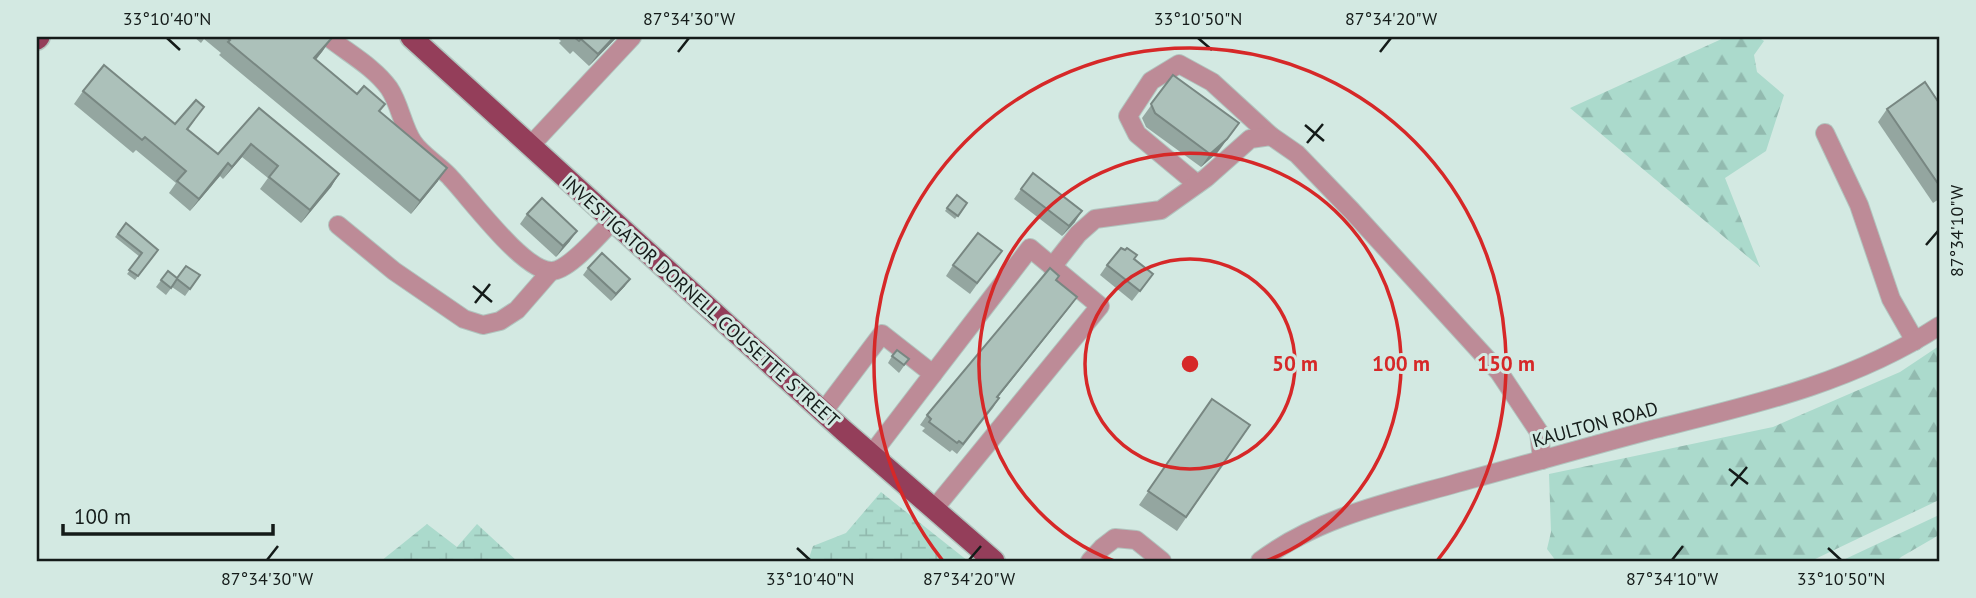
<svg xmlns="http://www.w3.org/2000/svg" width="1976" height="598" viewBox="0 0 1976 598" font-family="'PT Sans',sans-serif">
<defs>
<pattern id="forest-firs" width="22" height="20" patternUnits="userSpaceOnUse" patternTransform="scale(1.75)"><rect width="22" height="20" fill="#abdacc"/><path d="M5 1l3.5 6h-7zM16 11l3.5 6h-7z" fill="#92baaf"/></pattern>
<pattern id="wetland-marsh" width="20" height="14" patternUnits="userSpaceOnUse" patternTransform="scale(1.75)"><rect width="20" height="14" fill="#abdacc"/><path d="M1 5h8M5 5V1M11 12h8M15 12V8" fill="none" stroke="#92baaf"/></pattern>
</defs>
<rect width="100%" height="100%" fill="#d3e9e2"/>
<!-- forest -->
<g fill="url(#forest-firs)">
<path d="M 1726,37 L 1758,37 L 1764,41 L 1754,55 L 1757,72 L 1784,95 L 1766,151 L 1725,178 L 1760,267 L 1570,108 Z"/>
<path d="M 1939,346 L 1939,500 L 1811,561 L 1556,561 L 1547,549 L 1551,532 L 1549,474 L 1773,427 L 1900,372 Z"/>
<path d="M 1939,515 L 1939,535 L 1901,557 L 1897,561 L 1841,561 Z"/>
</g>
<!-- wetland -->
<g fill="url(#wetland-marsh)">
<path d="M 881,492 L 968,561 L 808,561 L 813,546 L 846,533 Z"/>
<path d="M 427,524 L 457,547 L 477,524 L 517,561 L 381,561 Z"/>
</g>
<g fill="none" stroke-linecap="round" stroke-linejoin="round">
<!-- minor casing -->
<g stroke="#b1c4be" stroke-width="20">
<g id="minor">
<path d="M 328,37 C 348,53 374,67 389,88 C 400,104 403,128 413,142 C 421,154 437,164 448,175 C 468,195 523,272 552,271 C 570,270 599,234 613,221"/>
<path d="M 1825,133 L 1859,205 L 1891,299 L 1915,341"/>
<path d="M 531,145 L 632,37"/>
<path d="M 1197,184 L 1137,134 L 1128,116 L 1151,81 L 1179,64 L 1212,82 L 1271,136 L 1297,154 L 1352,211 L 1499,372 L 1539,432 L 1542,460"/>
<path d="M 338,225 L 394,271 L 464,319 L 483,325 L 500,321 L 517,310 L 551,271"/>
<path d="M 1052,267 L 1078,234 L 1095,219 L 1161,210 L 1206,178 L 1250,139 L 1271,136"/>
<path d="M 933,374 L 1030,248 L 1100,306 L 934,509"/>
<path d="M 823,412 L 882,334 L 933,374 L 871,455"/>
<path d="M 1090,561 L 1102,548 L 1115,538 L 1136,540 L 1162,561"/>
<path d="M 1260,561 C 1316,518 1390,502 1457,483 C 1521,466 1586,447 1651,430 C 1752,405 1852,383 1939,326"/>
</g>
</g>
<!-- major casing -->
<g stroke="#b1c4be" stroke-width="24">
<g id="major">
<path d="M 411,37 L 843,430 L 994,561"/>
<path d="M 37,39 L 39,37"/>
</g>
</g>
<!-- minor -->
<use href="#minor" stroke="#bd8b97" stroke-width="18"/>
<!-- major -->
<use href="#major" stroke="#943e5a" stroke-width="21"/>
</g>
<!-- wall -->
<g fill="#94a6a0">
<path d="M 194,37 L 329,37 L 331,39 L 316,60 L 380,112 L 438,181 L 411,214 L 219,55 L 221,53 L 204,39 L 201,43 Z"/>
<path d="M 556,37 L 617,37 L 589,66 L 573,51 L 570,54 L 559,43 L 561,41 Z"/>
<path d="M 1173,75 L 1218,152 L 1201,167 L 1146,127 L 1142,118 Z"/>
<path d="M 83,91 L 175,124 L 195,120 L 188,130 L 218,154 L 259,108 L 339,174 L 331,187 L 301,223 L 260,189 L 268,178 L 242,157 L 223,179 L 220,176 L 190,211 L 169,193 L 176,183 L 136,150 L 133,153 L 74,104 Z"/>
<path d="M 1939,103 L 1939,199 L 1933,203 L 1878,122 L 1887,109 Z"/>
<path d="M 1021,189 L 1075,222 L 1062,236 L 1014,199 Z"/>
<path d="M 967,203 L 955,219 L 945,211 L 947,208 Z"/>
<path d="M 527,214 L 570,241 L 556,257 L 520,224 Z"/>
<path d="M 126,223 L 158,250 L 135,280 L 127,274 L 140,257 L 115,237 Z"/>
<path d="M 1125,250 L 1153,274 L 1132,301 L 1100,275 L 1107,265 Z"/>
<path d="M 994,261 L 970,294 L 946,276 L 953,265 Z"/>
<path d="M 588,268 L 625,286 L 611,301 L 583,275 Z"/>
<path d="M 168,271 L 177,278 L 200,275 L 185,296 L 172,287 L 166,295 L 156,287 Z"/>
<path d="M 1056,281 L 1077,297 L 998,397 L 999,398 L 993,408 L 957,454 L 952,450 L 950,452 L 922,431 L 925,428 L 920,425 L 927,415 Z"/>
<path d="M 892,356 L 909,359 L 899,373 L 888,363 Z"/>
<path d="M 1212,399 L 1250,425 L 1177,531 L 1139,505 Z"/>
</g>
<!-- shaded-wall -->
<g fill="#788782">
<path d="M 614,37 L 617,37 L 589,66 L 598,54 Z"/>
<path d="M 331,39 L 322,52 L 305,72 L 314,58 Z"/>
<path d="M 1239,123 L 1218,152 L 1201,167 L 1210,154 Z"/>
<path d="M 251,144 L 242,157 L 223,179 L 232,167 Z"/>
<path d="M 228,163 L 220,176 L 190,211 L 199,199 Z"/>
<path d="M 447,168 L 438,181 L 411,214 L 420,201 Z"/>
<path d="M 339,174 L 331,187 L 301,223 L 310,210 Z"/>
<path d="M 1082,211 L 1075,222 L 1062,236 L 1069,226 Z"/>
<path d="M 577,231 L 570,241 L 556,257 L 563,246 Z"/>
<path d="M 630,279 L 625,286 L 611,301 L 616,294 Z"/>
<path d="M 1077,297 L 1070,307 L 991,406 L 997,397 Z"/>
</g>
<!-- building -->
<g fill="#acc1ba" stroke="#788782" stroke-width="2">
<path d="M 226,37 L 329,37 L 331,39 L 314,58 L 357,94 L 364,86 L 385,104 L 379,111 L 447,168 L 420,201 L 228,42 L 230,40 Z"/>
<path d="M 574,37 L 614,37 L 598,54 L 581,39 L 579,41 Z"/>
<path d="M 104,65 L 175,124 L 196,100 L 204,107 L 187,129 L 218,154 L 259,108 L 339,174 L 310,210 L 269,177 L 278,166 L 251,144 L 232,167 L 228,163 L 199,199 L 177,181 L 186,171 L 145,137 L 142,140 L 83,91 Z"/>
<path d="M 1173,75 L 1239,123 L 1227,139 L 1210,154 L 1155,113 L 1151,104 Z"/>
<path d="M 1925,82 L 1939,103 L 1939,185 L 1887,109 Z"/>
<path d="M 1033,173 L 1082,211 L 1069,226 L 1021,189 Z"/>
<path d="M 957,195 L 967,203 L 958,216 L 947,208 Z"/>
<path d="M 542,198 L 577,231 L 563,246 L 527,214 Z"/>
<path d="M 126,223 L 158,250 L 138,276 L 129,270 L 142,253 L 118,234 Z"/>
<path d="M 978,233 L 1002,251 L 977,283 L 953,265 Z"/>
<path d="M 1121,248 L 1125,250 L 1127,248 L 1137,255 L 1134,259 L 1153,274 L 1140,291 L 1107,265 Z"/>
<path d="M 602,253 L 630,279 L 616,294 L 588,268 Z"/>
<path d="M 186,266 L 200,275 L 190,289 L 177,279 L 171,288 L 161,280 L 168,271 L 177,278 Z"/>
<path d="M 1050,268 L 1059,276 L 1056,280 L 1077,297 L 997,397 L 999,398 L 963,444 L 959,441 L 957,443 L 929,422 L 931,419 L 927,415 Z"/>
<path d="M 897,350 L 909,359 L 904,365 L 892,356 Z"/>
<path d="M 1212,399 L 1250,425 L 1186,517 L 1148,491 Z"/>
</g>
<!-- ticks -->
<path fill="none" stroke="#141b19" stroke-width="2.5" d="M 167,38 L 180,50M 1198,38 L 1212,50M 678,52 L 689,38M 1380,52 L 1391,38M 1305,125 L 1324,141M 1307,143 L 1323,124M 1926,245 L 1938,231M 473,286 L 492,302M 475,303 L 490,284M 1729,469 L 1748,484M 1731,486 L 1747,467M 797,548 L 810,560M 1828,548 L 1841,560M 267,560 L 278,546M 969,560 L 981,546M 1672,560 L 1683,546"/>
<!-- distance rings -->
<g fill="none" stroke="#d62828" stroke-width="3.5">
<circle cx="1190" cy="364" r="105"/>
<path d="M1114 561A211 211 0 1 1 1266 561"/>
<path d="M943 561A316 316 0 1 1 1437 561"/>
</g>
<g text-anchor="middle" stroke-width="6" stroke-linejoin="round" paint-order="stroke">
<!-- street labels -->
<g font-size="19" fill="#141b19" stroke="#d3e9e2">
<text transform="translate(701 301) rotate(42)" y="7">INVESTIGATOR DORNELL COUSETTE STREET</text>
<text transform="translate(1595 424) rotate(-15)" y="7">KAULTON ROAD</text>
</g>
</g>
<circle cx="1190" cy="364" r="10" fill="#d62828" stroke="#d3e9e2" stroke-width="3.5"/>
<g font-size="21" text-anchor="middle" font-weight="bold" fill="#d62828" stroke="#d3e9e2" stroke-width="6" stroke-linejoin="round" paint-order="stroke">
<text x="1295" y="371">50 m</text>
<text x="1401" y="371">100 m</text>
<text x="1506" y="371">150 m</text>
</g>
<!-- border -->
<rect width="1976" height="598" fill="none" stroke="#d3e9e2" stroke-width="77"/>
<!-- scale -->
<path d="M63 524v10h210v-10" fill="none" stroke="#141b19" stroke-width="3.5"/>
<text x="74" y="524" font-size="21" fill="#141b19" stroke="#d3e9e2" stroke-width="5" paint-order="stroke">100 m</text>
<rect x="38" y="38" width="1900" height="522" fill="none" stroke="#141b19" stroke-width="2.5"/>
<g font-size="18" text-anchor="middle" fill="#141b19">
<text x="167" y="25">33°10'40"N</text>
<text x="689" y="25">87°34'30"W</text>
<text x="1198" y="25">33°10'50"N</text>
<text x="1391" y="25">87°34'20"W</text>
<text transform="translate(1957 231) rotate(-90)" y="6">87°34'10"W</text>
<text x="267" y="585">87°34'30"W</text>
<text x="810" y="585">33°10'40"N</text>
<text x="969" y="585">87°34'20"W</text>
<text x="1672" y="585">87°34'10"W</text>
<text x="1841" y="585">33°10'50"N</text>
</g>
</svg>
